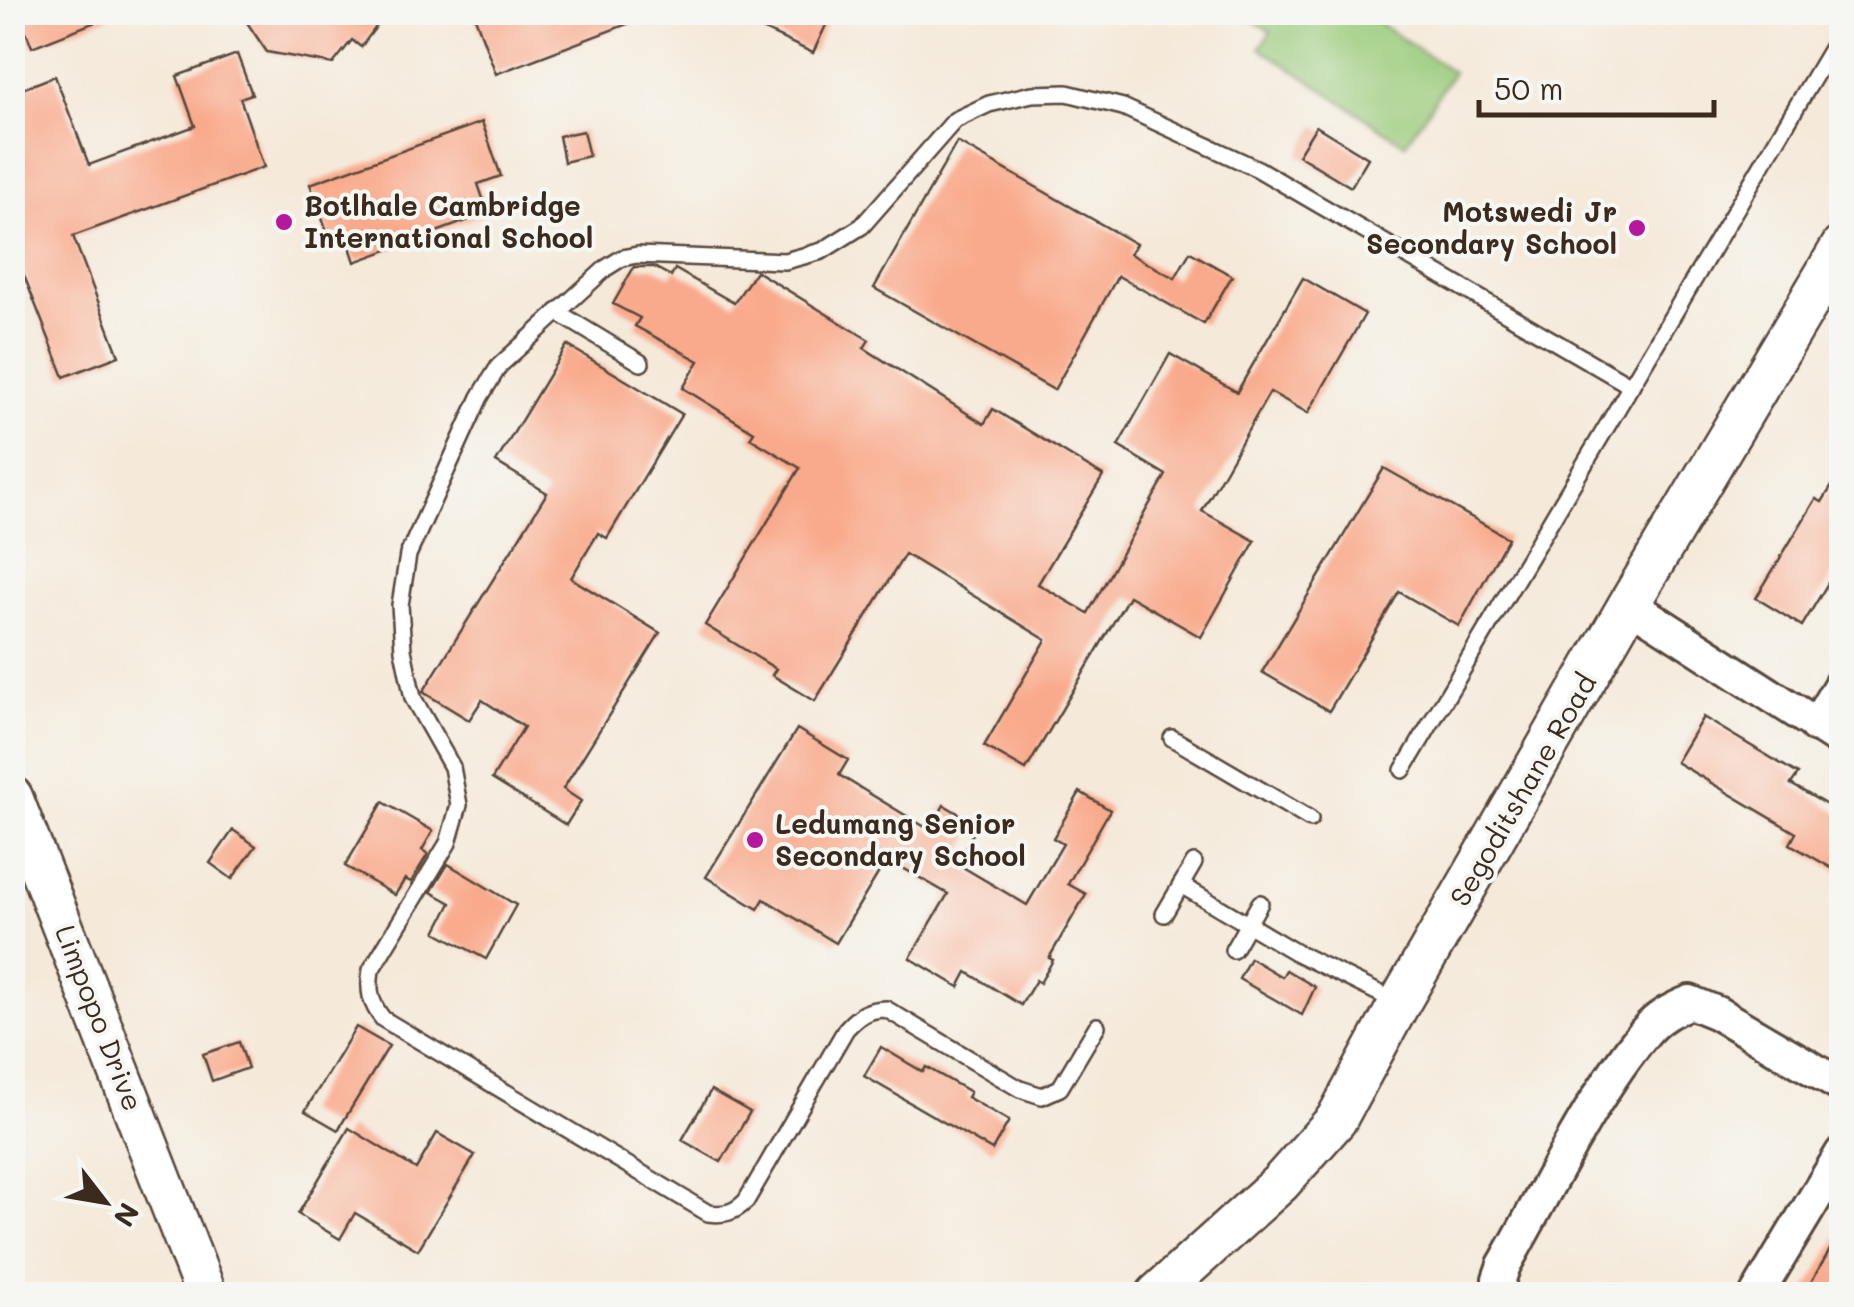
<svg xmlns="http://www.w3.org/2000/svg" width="1854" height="1307" viewBox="0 0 1854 1307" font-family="Mali,sans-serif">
<rect width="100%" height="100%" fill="#f6f6f2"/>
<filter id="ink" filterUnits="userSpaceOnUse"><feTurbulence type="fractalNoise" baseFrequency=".01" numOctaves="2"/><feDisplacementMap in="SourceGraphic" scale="20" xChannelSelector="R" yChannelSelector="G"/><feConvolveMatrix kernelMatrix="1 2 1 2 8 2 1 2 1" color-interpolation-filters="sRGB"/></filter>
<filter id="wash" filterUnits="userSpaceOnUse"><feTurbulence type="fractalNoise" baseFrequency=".0048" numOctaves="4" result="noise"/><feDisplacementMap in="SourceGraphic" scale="40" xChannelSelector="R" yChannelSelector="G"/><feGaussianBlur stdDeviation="2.25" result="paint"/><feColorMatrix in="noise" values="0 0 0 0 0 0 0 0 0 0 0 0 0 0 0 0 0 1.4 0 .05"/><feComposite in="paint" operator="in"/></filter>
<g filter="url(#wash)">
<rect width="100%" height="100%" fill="#f5e9d9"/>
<!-- green -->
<path fill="#99ca79" stroke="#6a7a4c" stroke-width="2.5" d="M 1242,13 L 1363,13 L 1453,72 L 1405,144 L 1260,48 L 1271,32 Z"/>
<g id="blocks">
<!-- building -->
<g fill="#f9aa8c">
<path d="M 18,12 L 116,12 L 116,14 L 32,47 Z"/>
<path d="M 240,12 L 387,12 L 361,47 L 352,40 L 333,64 L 267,52 Z"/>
<path d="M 473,12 L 651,12 L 651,15 L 496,74 Z"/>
<path d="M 726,12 L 832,12 L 813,53 Z"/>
<path d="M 237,54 L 252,94 L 240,98 L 264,167 L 73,236 L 119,356 L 64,377 L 12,245 L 12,93 L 55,76 L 89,165 L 195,126 L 177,76 Z"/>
<path d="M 482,122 L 501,176 L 478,184 L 488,213 L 355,262 L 345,232 L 329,238 L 310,184 Z"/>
<path d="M 1316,126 L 1368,158 L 1351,187 L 1298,155 Z"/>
<path d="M 583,131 L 589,156 L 564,162 L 559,136 Z"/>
<path d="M 957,142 L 1136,244 L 1130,254 L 1175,278 L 1190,252 L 1232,276 L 1204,324 L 1118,276 L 1054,390 L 874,288 Z"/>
<path d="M 634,267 L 654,267 L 671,276 L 675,269 L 734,303 L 756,271 L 869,340 L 864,348 L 984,424 L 993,409 L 1103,476 L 1038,584 L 1088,613 L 1166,475 L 1118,446 L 1170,354 L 1237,392 L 1303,278 L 1365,314 L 1308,413 L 1270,392 L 1202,511 L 1255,541 L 1201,637 L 1129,596 L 1026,770 L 984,746 L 1046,640 L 905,554 L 815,701 L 772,675 L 776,669 L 705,625 L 800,468 L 750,438 L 754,432 L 683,388 L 699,361 L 635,326 L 640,318 L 613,304 Z"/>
<path d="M 567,345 L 682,414 L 607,538 L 598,533 L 571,578 L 660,633 L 563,789 L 581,801 L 566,825 L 492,779 L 524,727 L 482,700 L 469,720 L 423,692 L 547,493 L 496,462 Z"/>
<path d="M 1384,468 L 1508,538 L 1459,626 L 1399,592 L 1329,711 L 1262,672 Z"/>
<path d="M 1842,470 L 1842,560 L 1802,626 L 1756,598 L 1816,499 L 1822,502 Z"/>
<path d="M 1703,717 L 1798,774 L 1791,784 L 1842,814 L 1842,874 L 1790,844 L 1796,833 L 1676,762 Z"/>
<path d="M 797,729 L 848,760 L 839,775 L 930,830 L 944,805 L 978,825 L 956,863 L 1027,905 L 1063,844 L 1053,838 L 1080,792 L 1110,810 L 1068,884 L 1086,894 L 1049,958 L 1053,960 L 1040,983 L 1036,980 L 1021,1005 L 967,972 L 959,987 L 910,958 L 948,894 L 887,859 L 836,943 L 764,899 L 758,909 L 706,877 Z"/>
<path d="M 383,802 L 433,831 L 422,850 L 428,854 L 411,882 L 405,879 L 395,895 L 345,866 Z"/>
<path d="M 233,830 L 256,846 L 232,879 L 210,863 Z"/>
<path d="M 448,864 L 516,905 L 486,959 L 436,932 L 451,903 L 431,892 Z"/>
<path d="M 1250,958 L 1282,977 L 1286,970 L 1315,987 L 1302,1015 L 1239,979 Z"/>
<path d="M 356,1027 L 389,1046 L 338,1130 L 305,1111 Z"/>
<path d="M 239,1042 L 248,1068 L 212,1081 L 203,1054 Z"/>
<path d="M 881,1047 L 923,1072 L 926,1067 L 970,1092 L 967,1097 L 1009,1121 L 992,1150 L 864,1076 Z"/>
<path d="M 711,1090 L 750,1112 L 721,1162 L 682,1140 Z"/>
<path d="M 349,1128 L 416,1169 L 437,1133 L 475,1155 L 418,1250 L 355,1213 L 340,1239 L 298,1214 Z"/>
<path d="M 1842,1229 L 1842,1294 L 1804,1294 Z"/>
</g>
</g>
</g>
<g filter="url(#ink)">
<use href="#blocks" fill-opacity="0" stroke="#57473a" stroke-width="2.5"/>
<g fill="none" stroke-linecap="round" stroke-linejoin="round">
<!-- service casing -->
<g stroke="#57473a" stroke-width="20">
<g id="service">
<path d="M 557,312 L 641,363"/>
<path d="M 1172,738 L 1310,819"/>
<path d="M 1403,770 L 1842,30"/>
<path d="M 1181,885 L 1295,952 L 1397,1002"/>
<path d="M 1164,914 L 1194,863"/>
<path d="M 1233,950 L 1260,903"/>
<path d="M 1097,1026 L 1060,1088 L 1042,1096 L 1020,1089 L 886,1009 C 867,1009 858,1016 846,1029 L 746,1201 C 734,1213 724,1215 708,1213 L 383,1019 C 370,1003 368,990 371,970 L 448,843 L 459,805 L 452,767 L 413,698 L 403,650 L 400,605 L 408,555 L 480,397 L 499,366 L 606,268 L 622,258 L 637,255 L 785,261 L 822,251 L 862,226 L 955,120 L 989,104 L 1032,94 L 1067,93 L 1123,107 L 1258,169 L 1631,386"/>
</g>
</g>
<!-- minor casing -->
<g stroke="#57473a" stroke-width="38">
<g id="minor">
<path d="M 1629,604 L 1842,741"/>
<path d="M 1816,726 L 1842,682"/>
<path d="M 1499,1294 L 1499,1279 L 1504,1265 C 1546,1192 1592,1095 1645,1032 C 1657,1017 1673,1009 1690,1002 L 1717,1013 L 1842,1086"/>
<path d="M 1757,1294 L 1842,1153"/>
</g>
</g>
<!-- tertiary casing -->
<g stroke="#57473a" stroke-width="45">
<g id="tertiary">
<path d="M 12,797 L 206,1294"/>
<path d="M 1157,1294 L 1280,1183 L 1336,1120 L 1399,1004 L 1629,604 L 1842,246"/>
</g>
</g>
<!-- service -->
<use href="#service" stroke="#fff" stroke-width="15"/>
<!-- minor -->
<use href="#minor" stroke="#fff" stroke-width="32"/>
<!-- tertiary -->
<use href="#tertiary" stroke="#fff" stroke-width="40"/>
</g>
</g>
<!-- markers -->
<g fill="#b5179e" stroke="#f6f6f2" stroke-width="4">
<circle cx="284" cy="222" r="10"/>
<circle cx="1637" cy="228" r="10"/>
<circle cx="755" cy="840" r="10"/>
</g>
<g text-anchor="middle" stroke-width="8" stroke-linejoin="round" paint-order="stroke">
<!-- poi labels -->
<g font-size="28" font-weight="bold" fill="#3b2a1e" stroke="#f6f6f2" text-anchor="start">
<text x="304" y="216">Botlhale Cambridge<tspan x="304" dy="32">International School</tspan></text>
<text x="1617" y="222" text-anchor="end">Motswedi Jr<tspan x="1617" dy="32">Secondary School</tspan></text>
<text x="775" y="834">Ledumang Senior<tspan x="775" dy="32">Secondary School</tspan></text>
</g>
<!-- street labels -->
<g font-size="28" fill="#3b2a1e" stroke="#f6f6f2">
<text transform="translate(1523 790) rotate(-60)" y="10">Segoditshane Road</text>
<text transform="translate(99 1018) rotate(69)" y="10">Limpopo Drive</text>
</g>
</g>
<!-- margin -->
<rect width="1854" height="1307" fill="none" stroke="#f6f6f2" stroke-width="50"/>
<!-- north arrow -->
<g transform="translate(105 1202) rotate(121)" stroke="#f6f6f2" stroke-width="8" paint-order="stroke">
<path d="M0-8L18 38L0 25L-18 38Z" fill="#3b2a1e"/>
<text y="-15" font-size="28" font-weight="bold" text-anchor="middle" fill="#3b2a1e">N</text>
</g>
<!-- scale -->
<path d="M1479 100v15h235v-15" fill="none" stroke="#3b2a1e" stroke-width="5"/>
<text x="1494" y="100" font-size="30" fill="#3b2a1e" stroke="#f6f6f2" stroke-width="8" paint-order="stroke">50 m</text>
</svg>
